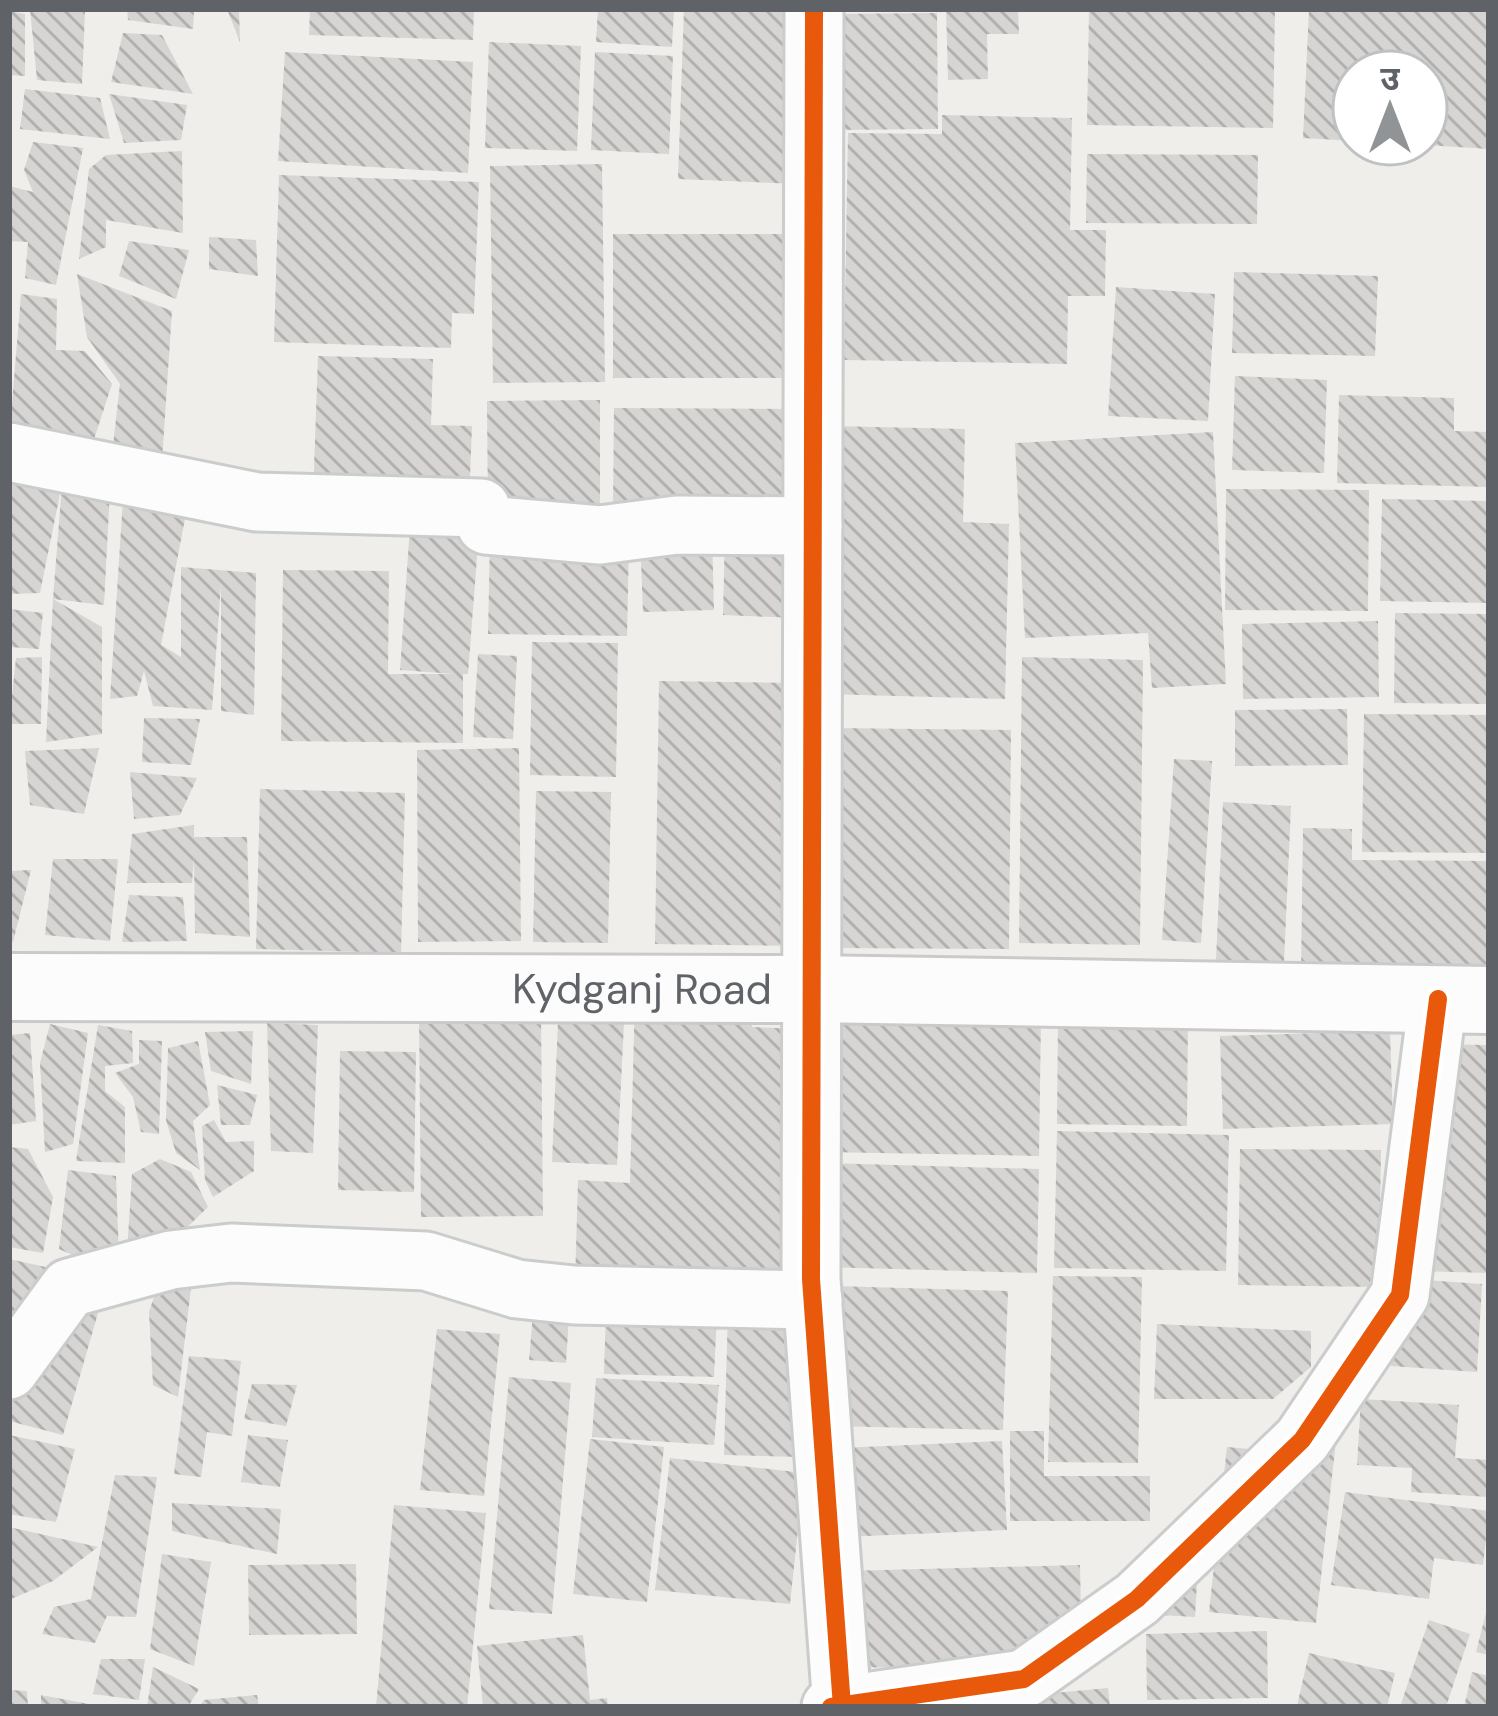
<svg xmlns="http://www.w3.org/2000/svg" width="1498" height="1716" viewBox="0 0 1498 1716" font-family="'DM Sans','Noto Sans Devanagari',sans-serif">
<defs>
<pattern id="building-back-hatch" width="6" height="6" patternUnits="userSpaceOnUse" patternTransform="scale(3)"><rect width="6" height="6" fill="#d6d5d3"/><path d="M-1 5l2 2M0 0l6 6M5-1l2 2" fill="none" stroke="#b1b0af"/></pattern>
</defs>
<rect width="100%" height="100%" fill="#efeeea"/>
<!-- building -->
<g fill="url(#building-back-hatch)">
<path d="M 30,9 L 85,11 L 82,84 L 37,80 Z"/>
<path d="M 127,9 L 194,9 L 193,29 L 128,20 Z"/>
<path d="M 227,9 L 239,9 L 240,42 Z"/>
<path d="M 310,9 L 474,9 L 473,40 L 309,35 Z"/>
<path d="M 598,9 L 674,9 L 672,47 L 596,42 Z"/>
<path d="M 684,9 L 803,9 L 797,184 L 678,179 Z"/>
<path d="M 946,9 L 1018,9 L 1019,34 L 987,34 L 988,79 L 948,80 Z"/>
<path d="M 1089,9 L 1275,9 L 1273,128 L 1087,125 Z"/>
<path d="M 1309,9 L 1489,9 L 1489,149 L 1426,145 L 1426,72 L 1354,72 L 1354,141 L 1303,138 Z"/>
<path d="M 9,11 L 25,14 L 25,76 L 9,75 Z"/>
<path d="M 937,13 L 938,129 L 837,130 L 836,14 Z"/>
<path d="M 123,33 L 162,35 L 193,94 L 111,82 Z"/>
<path d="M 489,42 L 581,46 L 577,151 L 485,148 Z"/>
<path d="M 285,52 L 473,62 L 468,173 L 278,161 Z"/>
<path d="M 595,52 L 673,56 L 669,154 L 591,150 Z"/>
<path d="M 25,89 L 100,98 L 110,139 L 20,129 Z"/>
<path d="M 109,94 L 187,105 L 181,140 L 124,143 Z"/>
<path d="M 942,115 L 1072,118 L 1070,230 L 1106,230 L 1105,296 L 1068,296 L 1067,364 L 844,360 L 848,133 L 942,134 Z"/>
<path d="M 33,142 L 83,148 L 56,285 L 25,278 L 28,242 L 9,241 L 9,186 L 33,192 L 24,170 Z"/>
<path d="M 182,151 L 183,233 L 106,220 L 106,247 L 79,259 L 89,169 L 106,155 Z"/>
<path d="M 1087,154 L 1258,155 L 1257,224 L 1086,223 Z"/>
<path d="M 602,164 L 605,382 L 493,383 L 490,166 Z"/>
<path d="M 279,175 L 479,182 L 474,314 L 452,313 L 451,348 L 274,342 Z"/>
<rect x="613" y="234" width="179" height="144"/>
<path d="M 209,237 L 256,240 L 258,276 L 209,269 Z"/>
<path d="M 129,241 L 189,250 L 176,299 L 119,276 Z"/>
<path d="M 1234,272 L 1378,276 L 1375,356 L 1232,353 Z"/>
<path d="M 77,274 L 172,311 L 162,461 L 112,454 L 120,384 L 87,337 Z"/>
<path d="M 1116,287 L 1215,294 L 1208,421 L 1108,416 Z"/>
<path d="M 21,294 L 57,299 L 56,350 L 85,351 L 112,384 L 85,467 L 9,440 Z"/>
<path d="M 318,356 L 433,359 L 431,425 L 472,426 L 469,502 L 313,497 Z"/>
<path d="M 1235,376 L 1327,380 L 1324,473 L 1232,470 Z"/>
<path d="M 1339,395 L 1454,398 L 1454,431 L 1489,432 L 1489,487 L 1337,483 Z"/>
<path d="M 600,400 L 600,517 L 488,518 L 487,401 Z"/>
<path d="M 614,408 L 788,409 L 786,509 L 613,507 Z"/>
<path d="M 831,426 L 965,429 L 963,522 L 1009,524 L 1005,699 L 825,694 Z"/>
<path d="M 1213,432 L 1226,684 L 1152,688 L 1148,633 L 1025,638 L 1015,443 Z"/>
<path d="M 9,479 L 62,484 L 40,593 L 9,594 Z"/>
<path d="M 62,484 L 110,490 L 104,605 L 53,599 L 102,627 L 102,734 L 46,742 L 53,599 Z"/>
<path d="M 1226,489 L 1369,490 L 1368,611 L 1225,610 Z"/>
<path d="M 123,499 L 187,508 L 161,645 L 181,657 L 181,567 L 256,573 L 254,715 L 221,711 L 221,584 L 212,710 L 153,706 L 144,671 L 137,696 L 110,699 Z"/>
<path d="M 1382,499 L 1489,501 L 1489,603 L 1380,601 Z"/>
<path d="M 411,512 L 480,518 L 468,674 L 463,674 L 463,743 L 281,741 L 283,570 L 389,571 L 388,674 L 454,674 L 400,670 Z"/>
<path d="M 712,534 L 714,610 L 643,612 L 640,536 Z"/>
<path d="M 725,534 L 800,537 L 797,618 L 723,615 Z"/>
<path d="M 490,539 L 629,542 L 627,636 L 488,634 Z"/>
<path d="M 9,609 L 43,613 L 39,649 L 9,647 Z"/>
<path d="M 1395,613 L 1489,614 L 1489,704 L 1394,703 Z"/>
<path d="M 1378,621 L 1379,697 L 1243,699 L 1242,624 Z"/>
<path d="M 532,642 L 618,643 L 616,777 L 530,775 Z"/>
<path d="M 478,654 L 517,656 L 513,739 L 473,737 Z"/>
<path d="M 42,657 L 41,724 L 9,724 L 16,658 Z"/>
<path d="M 1022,657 L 1143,660 L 1140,945 L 1019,943 Z"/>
<path d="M 659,681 L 797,683 L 793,946 L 655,944 Z"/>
<path d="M 1347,709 L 1348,765 L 1235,766 L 1235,710 Z"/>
<path d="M 1364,714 L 1489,715 L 1489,853 L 1362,852 Z"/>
<path d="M 144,718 L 200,719 L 191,765 L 142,762 Z"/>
<path d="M 830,728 L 1011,730 L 1009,949 L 828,948 Z"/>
<path d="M 99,748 L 84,814 L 30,805 L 25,751 Z"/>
<path d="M 519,748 L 521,941 L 418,942 L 417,750 Z"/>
<path d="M 1174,759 L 1212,761 L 1201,943 L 1162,940 Z"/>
<path d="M 130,772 L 197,778 L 180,815 L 134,819 Z"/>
<path d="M 260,789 L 405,793 L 401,953 L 256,949 Z"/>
<path d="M 536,791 L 611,792 L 608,943 L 533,942 Z"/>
<path d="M 1223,802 L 1291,806 L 1284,962 L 1216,960 Z"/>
<path d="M 194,825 L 194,837 L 247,837 L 250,937 L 195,933 L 194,857 L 192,883 L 127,883 L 132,834 Z"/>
<path d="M 1303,828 L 1352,829 L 1352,860 L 1489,861 L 1489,975 L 1301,973 Z"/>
<path d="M 53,859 L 118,859 L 110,941 L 45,935 Z"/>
<path d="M 31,870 L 13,942 L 9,941 L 9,871 Z"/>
<path d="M 129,895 L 183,897 L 187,941 L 122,942 Z"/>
<path d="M 635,998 L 753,1002 L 752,1027 L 802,1029 L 795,1288 L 575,1283 L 578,1180 L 630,1183 Z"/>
<path d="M 827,1013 L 1041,1016 L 1039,1156 L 825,1152 Z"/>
<path d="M 1058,1014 L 1188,1015 L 1187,1126 L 1057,1124 Z"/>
<path d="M 541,1015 L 543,1216 L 421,1217 L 419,1017 Z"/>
<path d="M 558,1021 L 624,1023 L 617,1165 L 552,1162 Z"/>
<path d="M 267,1023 L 318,1025 L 313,1153 L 271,1151 Z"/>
<path d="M 50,1024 L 88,1033 L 73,1144 L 45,1152 L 40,1063 Z"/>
<path d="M 98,1025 L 132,1031 L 133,1063 L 105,1066 L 105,1091 L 125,1107 L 125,1163 L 76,1161 Z"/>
<path d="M 253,1031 L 251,1084 L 211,1071 L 205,1032 Z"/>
<path d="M 1390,1031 L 1393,1124 L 1223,1129 L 1220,1036 Z"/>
<path d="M 30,1033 L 36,1121 L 9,1125 L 9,1035 Z"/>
<path d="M 139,1040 L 162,1041 L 159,1134 L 141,1132 L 133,1097 L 115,1073 L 139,1064 Z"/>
<path d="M 198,1041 L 210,1105 L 193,1121 L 200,1170 L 176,1153 L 166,1120 L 168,1048 Z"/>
<path d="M 1421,1044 L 1489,1045 L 1489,1273 L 1418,1271 Z"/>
<path d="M 340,1051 L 416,1052 L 414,1192 L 338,1190 Z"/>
<path d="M 217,1085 L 257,1095 L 250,1125 L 221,1125 Z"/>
<path d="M 214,1120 L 226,1142 L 254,1141 L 254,1171 L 213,1197 L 205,1180 L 202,1126 Z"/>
<path d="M 1057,1131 L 1229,1135 L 1226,1271 L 1054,1268 Z"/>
<path d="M 9,1147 L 28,1149 L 53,1197 L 43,1253 L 9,1247 Z"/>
<path d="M 1240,1149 L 1381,1150 L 1379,1287 L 1238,1285 Z"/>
<path d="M 160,1159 L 191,1172 L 208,1207 L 175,1239 L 127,1253 L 132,1174 Z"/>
<path d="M 826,1163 L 1039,1169 L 1037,1273 L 823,1267 Z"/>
<path d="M 68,1170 L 116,1176 L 119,1257 L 95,1265 L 59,1249 Z"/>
<path d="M 9,1259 L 59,1270 L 9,1323 Z"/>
<path d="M 1053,1276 L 1142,1277 L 1138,1463 L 1048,1462 Z"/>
<path d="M 1396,1278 L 1482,1284 L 1477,1372 L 1391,1366 Z"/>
<path d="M 160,1279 L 192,1280 L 178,1397 L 153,1385 L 149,1312 Z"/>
<path d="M 833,1286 L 1008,1291 L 1003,1430 L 828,1426 Z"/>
<path d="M 100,1306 L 63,1435 L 9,1421 L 9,1400 L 63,1320 Z"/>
<path d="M 606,1309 L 717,1312 L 714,1377 L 604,1374 Z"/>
<path d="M 728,1309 L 802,1311 L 798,1457 L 724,1455 Z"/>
<path d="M 533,1314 L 569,1316 L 566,1363 L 529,1360 Z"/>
<path d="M 1157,1324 L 1311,1331 L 1311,1367 L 1273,1399 L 1154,1399 Z"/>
<path d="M 437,1329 L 500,1334 L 484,1496 L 420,1490 Z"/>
<path d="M 189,1356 L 241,1361 L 232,1436 L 207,1432 L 201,1477 L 174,1474 Z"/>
<path d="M 509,1377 L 571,1383 L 552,1614 L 489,1609 Z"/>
<path d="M 596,1378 L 719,1385 L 714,1445 L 592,1437 Z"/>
<path d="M 252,1384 L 297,1385 L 286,1426 L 244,1419 Z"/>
<path d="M 1361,1399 L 1459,1405 L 1455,1458 L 1489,1460 L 1489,1497 L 1411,1492 L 1412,1468 L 1357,1465 Z"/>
<path d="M 1010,1431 L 1044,1431 L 1044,1476 L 1150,1476 L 1150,1521 L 1010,1521 Z"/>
<path d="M 1337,1431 L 1316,1623 L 1209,1612 L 1227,1447 L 1261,1450 Z"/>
<path d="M 9,1435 L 75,1449 L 56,1522 L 9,1514 Z"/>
<path d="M 248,1435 L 288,1440 L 280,1487 L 241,1482 Z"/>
<path d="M 590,1439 L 664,1447 L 647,1602 L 573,1594 Z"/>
<path d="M 1002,1441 L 1007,1530 L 843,1537 L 839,1448 Z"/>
<path d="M 670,1458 L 804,1473 L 790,1604 L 655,1590 Z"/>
<path d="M 115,1475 L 157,1477 L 136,1617 L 107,1616 L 95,1643 L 42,1634 L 54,1607 L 91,1599 Z"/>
<path d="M 1345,1492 L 1489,1511 L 1483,1565 L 1434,1558 L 1429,1599 L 1331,1585 Z"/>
<path d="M 172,1503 L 281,1509 L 277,1554 L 172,1531 Z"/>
<path d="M 394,1505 L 486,1513 L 467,1707 L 376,1707 Z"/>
<path d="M 9,1527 L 98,1547 L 53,1581 L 9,1600 Z"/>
<path d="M 1200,1531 L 1195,1617 L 1142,1614 Z"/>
<path d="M 162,1554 L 211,1562 L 194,1666 L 150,1649 Z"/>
<path d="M 356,1564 L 357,1634 L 249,1635 L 248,1565 Z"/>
<path d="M 1080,1565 L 1082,1663 L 847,1668 L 845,1571 Z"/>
<path d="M 1487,1609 L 1489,1609 L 1489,1655 L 1476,1652 Z"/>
<path d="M 1429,1620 L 1470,1634 L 1446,1707 L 1400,1707 Z"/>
<path d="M 1267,1631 L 1268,1698 L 1147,1700 L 1146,1634 Z"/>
<path d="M 583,1635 L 590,1700 L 607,1698 L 608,1707 L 483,1707 L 477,1646 Z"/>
<path d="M 1309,1653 L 1395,1673 L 1387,1707 L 1297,1706 Z"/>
<path d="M 101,1659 L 145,1659 L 139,1700 L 93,1694 Z"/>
<path d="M 153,1667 L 199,1689 L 188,1707 L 147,1707 Z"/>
<path d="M 1472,1672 L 1489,1676 L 1489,1707 L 1464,1707 Z"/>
<path d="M 1108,1688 L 1110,1707 L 934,1707 L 934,1704 Z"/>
<path d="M 9,1690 L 27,1691 L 28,1707 L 9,1707 Z"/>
<path d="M 41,1695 L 94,1705 L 94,1707 L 41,1707 Z"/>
<path d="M 257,1695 L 259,1707 L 199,1707 L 204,1700 Z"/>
</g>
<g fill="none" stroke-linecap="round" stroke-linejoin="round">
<!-- minor casing -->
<g stroke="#cbcccc" stroke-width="63">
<g id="minor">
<path d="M 814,9 L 811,1279 L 842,1707"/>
<path d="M 9,452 L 257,502 L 481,508 L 486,525 L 600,535 L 677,525 L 813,526"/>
<path d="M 9,1370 L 69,1288 L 171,1260 L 231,1253 L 426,1261 L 517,1289 L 574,1295 L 813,1300"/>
<path d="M 831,1707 L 1024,1679 L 1137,1599 L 1302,1440 L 1400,1295 L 1438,999"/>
</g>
</g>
<!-- secondary casing -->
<g stroke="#cacacb" stroke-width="72">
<g id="secondary">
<path id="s1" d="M 9,987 L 810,989 L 1489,1000"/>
</g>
</g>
<!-- minor -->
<use href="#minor" stroke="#fdfcfc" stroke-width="57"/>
<!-- secondary -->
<use href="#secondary" stroke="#fdfcfc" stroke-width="66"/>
<!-- cycleway casing -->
<g stroke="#fff" stroke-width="26">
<g id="cycleway">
<path d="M 814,9 L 811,1279 L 842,1707"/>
<path d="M 831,1707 L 1024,1679 L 1137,1599 L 1302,1440 L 1400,1295 L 1438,999"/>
</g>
</g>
<!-- cycleway -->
<use href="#cycleway" stroke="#e8590c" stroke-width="18"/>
</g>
<g text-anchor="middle" stroke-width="12" stroke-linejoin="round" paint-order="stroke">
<!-- street labels -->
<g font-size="42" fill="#5f6368" stroke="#fff">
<text dy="15" stroke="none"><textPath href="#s1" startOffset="633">Kydganj Road</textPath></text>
</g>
</g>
<!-- border -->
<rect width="1498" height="1716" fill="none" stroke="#5f6368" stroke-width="24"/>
<!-- north arrow -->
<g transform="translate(1390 108)"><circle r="57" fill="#ffffff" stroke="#bfc1c3" stroke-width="3"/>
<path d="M0-9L21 45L0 30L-21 45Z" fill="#919496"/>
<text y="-18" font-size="33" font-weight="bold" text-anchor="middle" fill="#5f6368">उ</text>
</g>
</svg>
